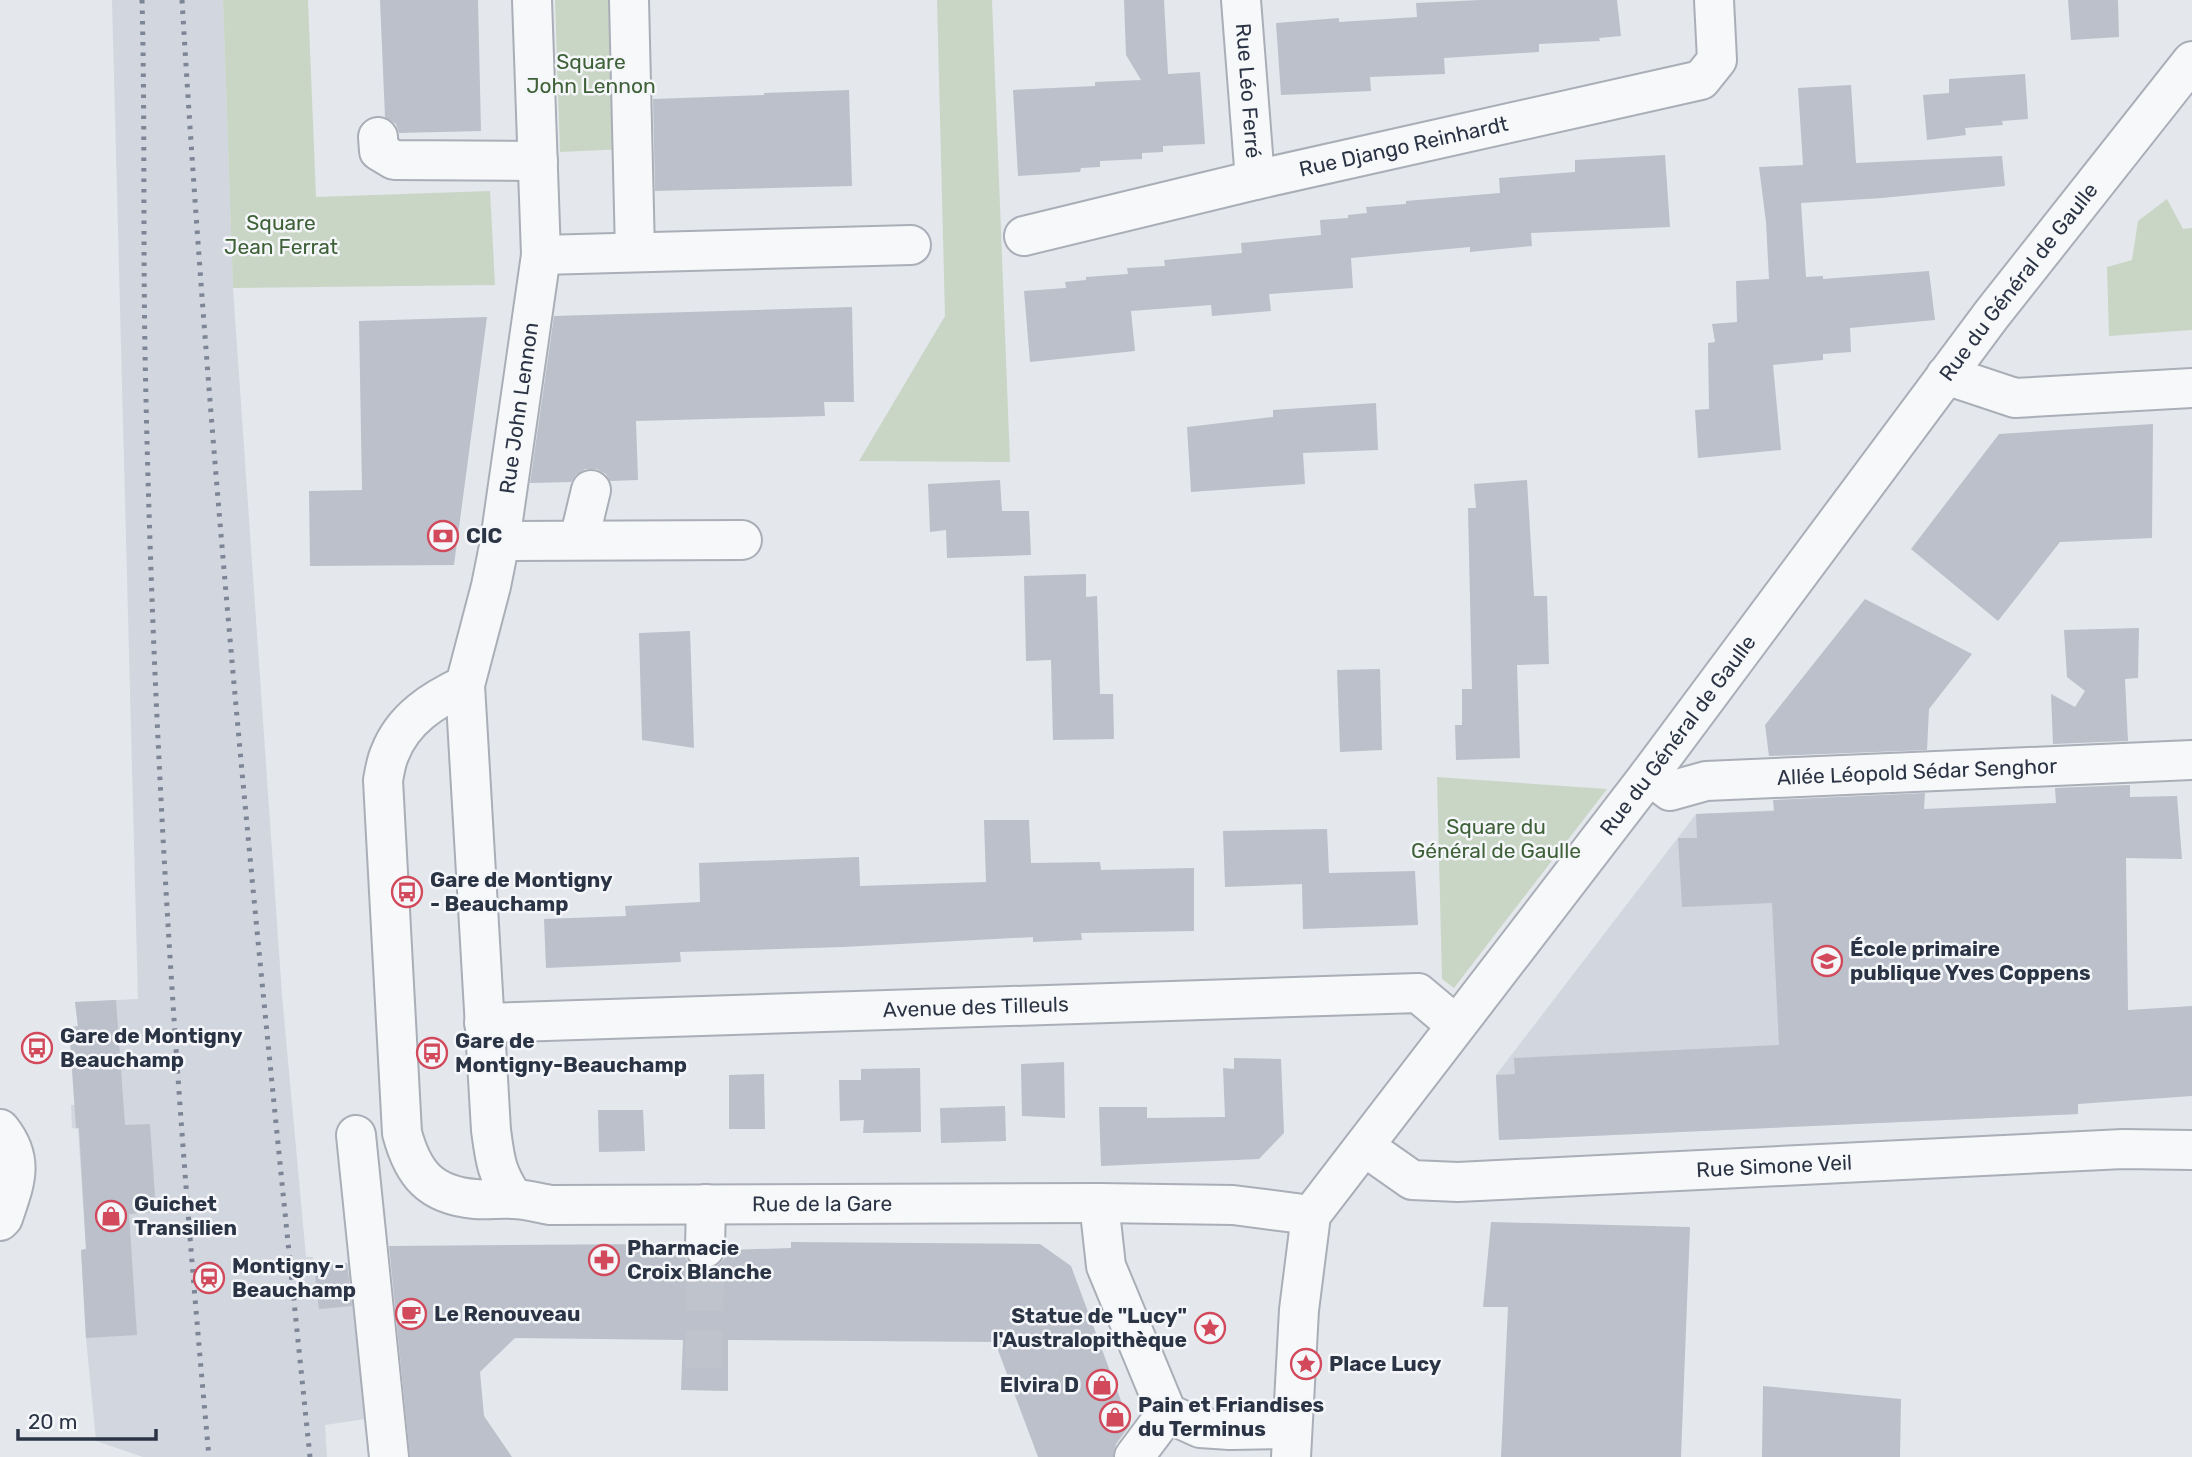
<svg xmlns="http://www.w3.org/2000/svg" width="2192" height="1457" viewBox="0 0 2192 1457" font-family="Rubik,sans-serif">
<rect width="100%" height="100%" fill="#e4e7ec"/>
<!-- built -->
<g fill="#d2d6de">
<path d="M 112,0 L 223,0 L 233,288 L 282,995 L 306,1257 L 313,1257 L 315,1266 L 367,1262 L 379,1417 L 325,1425 L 327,1457 L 143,1457 L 96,1441 L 86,1338 L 81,1250 L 86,1249 L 78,1129 L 72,1128 L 71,1105 L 87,1104 L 75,1002 L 138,999 Z"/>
<path d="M 1779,810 L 2076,1034 L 2078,1114 L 1499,1140 L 1496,1075 L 1696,814 Z"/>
</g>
<!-- green -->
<g fill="#c9d6c5">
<path d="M 223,0 L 308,0 L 316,197 L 490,191 L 495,285 L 233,288 Z"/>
<path d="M 555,0 L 622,0 L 626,149 L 560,152 Z"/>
<path d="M 937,0 L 992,0 L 1010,462 L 859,461 L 945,316 Z"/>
<path d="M 2167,199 L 2183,229 L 2192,228 L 2192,330 L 2109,336 L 2107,267 L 2132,260 L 2138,221 Z"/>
<path d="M 1437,777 L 1607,789 L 1454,988 L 1442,979 Z"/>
</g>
<!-- building -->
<g fill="#bbc0ca">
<path d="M 380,0 L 478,0 L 481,131 L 399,133 L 396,124 L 385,117 Z"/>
<path d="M 1124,0 L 1164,0 L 1168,74 L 1200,72 L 1205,144 L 1163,146 L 1163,152 L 1142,153 L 1142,159 L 1100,161 L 1100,167 L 1081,168 L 1080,172 L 1018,176 L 1013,90 L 1095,86 L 1095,82 L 1141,80 L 1126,55 Z"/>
<path d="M 1480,0 L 1617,0 L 1621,36 L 1599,38 L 1600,41 L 1539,44 L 1539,52 L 1444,58 L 1445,74 L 1370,77 L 1371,91 L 1281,95 L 1276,23 L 1339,18 L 1339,22 L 1417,17 L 1416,3 Z"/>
<path d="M 2068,0 L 2118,0 L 2119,37 L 2071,40 Z"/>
<path d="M 2025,74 L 2028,119 L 2002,121 L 2003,125 L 1965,128 L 1966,135 L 1927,140 L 1923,95 L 1949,93 L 1949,79 Z"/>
<path d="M 1851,85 L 1856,163 L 2002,156 L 2005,186 L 1882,198 L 1801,203 L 1806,277 L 1823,276 L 1823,279 L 1929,271 L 1935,320 L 1850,328 L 1851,352 L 1823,354 L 1823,360 L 1773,365 L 1781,450 L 1698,458 L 1695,410 L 1709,409 L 1708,343 L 1715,342 L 1712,324 L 1737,322 L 1736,281 L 1769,279 L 1766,222 L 1759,167 L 1803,165 L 1798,88 Z"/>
<path d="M 849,90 L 852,186 L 655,191 L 653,99 L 764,95 L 764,93 Z"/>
<path d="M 1665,155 L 1670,227 L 1531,233 L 1532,246 L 1470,252 L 1470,247 L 1351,258 L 1353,288 L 1269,294 L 1271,311 L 1212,316 L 1211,305 L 1131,311 L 1135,351 L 1030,362 L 1024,291 L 1066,288 L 1065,282 L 1086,280 L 1086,277 L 1128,274 L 1127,268 L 1165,266 L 1164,260 L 1242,253 L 1241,243 L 1321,235 L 1320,220 L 1348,218 L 1348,215 L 1367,213 L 1366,207 L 1406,204 L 1406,201 L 1500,193 L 1499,178 L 1575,172 L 1575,160 Z"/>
<path d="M 852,307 L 854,402 L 824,402 L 825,416 L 636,421 L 638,480 L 610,481 L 606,474 L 597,469 L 585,469 L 576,475 L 571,482 L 530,483 L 554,316 Z"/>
<path d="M 487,317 L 454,565 L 310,566 L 309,491 L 362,490 L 359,321 Z"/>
<path d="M 1376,403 L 1378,450 L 1303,453 L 1305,484 L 1191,492 L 1187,427 L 1273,417 L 1273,410 Z"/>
<path d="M 2153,424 L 2152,538 L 2060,542 L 1998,621 L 1911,549 L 1999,434 Z"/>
<path d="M 1000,480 L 1002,511 L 1029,511 L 1031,555 L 947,558 L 946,530 L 930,532 L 928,484 Z"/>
<path d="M 1527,480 L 1534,596 L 1547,596 L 1549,664 L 1517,665 L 1520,758 L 1456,760 L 1455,725 L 1462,725 L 1462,689 L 1472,689 L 1468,508 L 1476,508 L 1474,484 Z"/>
<path d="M 1086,574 L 1086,597 L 1097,596 L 1100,694 L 1113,694 L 1114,739 L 1053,740 L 1051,660 L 1026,661 L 1024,576 Z"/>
<path d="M 1865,599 L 1972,654 L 1929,709 L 1927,750 L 1769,756 L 1765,725 Z"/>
<path d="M 2139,628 L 2138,678 L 2125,679 L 2128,741 L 2053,744 L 2051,694 L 2075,707 L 2085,691 L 2067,677 L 2064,630 Z"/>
<path d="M 690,631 L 694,748 L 642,740 L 639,633 Z"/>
<path d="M 1380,669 L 1382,750 L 1340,752 L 1337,670 Z"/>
<path d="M 2130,785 L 2130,797 L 2177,796 L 2182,859 L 2126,858 L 2128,1010 L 2192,1006 L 2192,1096 L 2078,1104 L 2078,1114 L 1499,1140 L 1496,1075 L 1515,1074 L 1514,1058 L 1779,1045 L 1772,903 L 1682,907 L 1678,838 L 1697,838 L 1696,814 L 1774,811 L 1773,800 L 1925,793 L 1924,809 L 2056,803 L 2055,788 Z"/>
<path d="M 984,820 L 1029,820 L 1031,863 L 1100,862 L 1101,870 L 1194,868 L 1194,931 L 1081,933 L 1082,940 L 1033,942 L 1033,937 L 843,947 L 680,952 L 681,962 L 546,968 L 544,919 L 626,916 L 625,906 L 700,902 L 699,863 L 859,857 L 860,886 L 986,882 Z"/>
<path d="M 1327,829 L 1329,873 L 1415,871 L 1418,925 L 1303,929 L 1302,884 L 1225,887 L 1223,831 Z"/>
<path d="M 116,1000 L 125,1125 L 150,1124 L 156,1212 L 129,1214 L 137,1335 L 86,1338 L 81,1250 L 86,1249 L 79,1128 L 76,1128 L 69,1027 L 78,1026 L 75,1002 Z"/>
<path d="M 1234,1058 L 1281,1059 L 1284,1133 L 1259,1159 L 1101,1166 L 1099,1107 L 1147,1107 L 1147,1118 L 1225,1117 L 1223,1068 L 1234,1069 Z"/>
<path d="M 1064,1062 L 1065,1118 L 1022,1116 L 1021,1064 Z"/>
<path d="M 920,1068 L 921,1132 L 863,1133 L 864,1120 L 840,1121 L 839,1080 L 861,1080 L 861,1069 Z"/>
<path d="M 764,1074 L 765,1129 L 729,1129 L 729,1075 Z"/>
<path d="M 1005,1106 L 1006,1141 L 941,1143 L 940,1108 Z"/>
<path d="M 598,1110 L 643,1110 L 645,1151 L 599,1152 Z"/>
<path d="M 1491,1222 L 1690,1227 L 1681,1457 L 1501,1457 L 1508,1307 L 1483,1307 Z"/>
<path d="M 791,1242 L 1040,1244 L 1071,1266 L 1130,1425 L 1116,1444 L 1113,1457 L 1038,1457 L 995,1342 L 728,1340 L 728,1391 L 681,1390 L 683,1340 L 515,1338 L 480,1372 L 484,1416 L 512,1457 L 410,1457 L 389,1246 L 656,1244 L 656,1251 L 684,1251 L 686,1259 L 693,1266 L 705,1270 L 716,1267 L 724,1259 L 727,1250 L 791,1248 Z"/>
<path d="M 347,1263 L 352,1306 L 319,1309 L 314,1266 Z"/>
<path d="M 1763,1386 L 1901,1399 L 1900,1457 L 1762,1457 Z"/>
</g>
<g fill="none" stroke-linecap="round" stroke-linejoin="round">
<!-- minor-tunnel -->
<path stroke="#bfc3cb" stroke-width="38" stroke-dasharray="38 19" stroke-linecap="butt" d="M 704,1368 L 705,1248"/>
<!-- minor casing -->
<g stroke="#a9aeb7" stroke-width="42">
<g id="minor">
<path d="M 629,0 L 635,252"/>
<path id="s1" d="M 1241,0 L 1255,180"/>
<path d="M 378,137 L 379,151 L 394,160 L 538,161"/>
<path id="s2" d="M 1024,236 L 1255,180 L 1701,80 L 1717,60 L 1714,0"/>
<path d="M 541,255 L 911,245"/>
<path d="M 1946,375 L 2015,398 L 2192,388"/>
<path d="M 579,540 L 591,490"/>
<path d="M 500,541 L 742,540"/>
<path id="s3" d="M 465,685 C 433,700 403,719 390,753 C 386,761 385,771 383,780 L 402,1133 C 413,1174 430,1195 475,1199 C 488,1200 501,1198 513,1199 C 525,1199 538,1203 550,1205 L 1099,1203 L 1233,1205 L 1311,1215"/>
<path id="s4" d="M 1649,775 L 1670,791 L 1706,781 L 2192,760"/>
<path id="s5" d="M 484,1023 L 1418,993 L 1456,1025"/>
<path d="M 0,1129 C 26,1161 14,1184 3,1218 L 0,1221"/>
<path d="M 356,1135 L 389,1457"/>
<path id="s6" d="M 1365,1147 L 1412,1180 L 1458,1182 L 2123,1149 L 2192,1150"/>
<path id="s7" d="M 514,1199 C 496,1173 495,1160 491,1130 L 465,685 L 491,586 L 500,541 L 541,255 L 532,0"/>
<path d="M 1099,1203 L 1106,1266 L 1167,1413 L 1200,1428 L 1230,1430 L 1292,1429"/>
<path d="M 705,1248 L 706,1204"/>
<path d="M 1134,1457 L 1167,1413"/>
<path id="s8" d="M 1291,1457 L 1299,1310 L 1311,1215 L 1649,775 L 1992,314 L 2192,61"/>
</g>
</g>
<!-- minor -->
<use href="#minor" stroke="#f7f8fa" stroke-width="38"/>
<!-- rail -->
<g stroke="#7d8696" stroke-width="5" stroke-dasharray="3.5 7" stroke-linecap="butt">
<path d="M 142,0 C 145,117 143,235 145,352 C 152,721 175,1090 209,1457"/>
<path d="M 182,0 C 211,487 260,972 310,1457"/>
</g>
</g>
<!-- icons -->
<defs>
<g id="bank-ring" transform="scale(1.575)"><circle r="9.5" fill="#f4f6f9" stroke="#d1495b" stroke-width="1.5"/><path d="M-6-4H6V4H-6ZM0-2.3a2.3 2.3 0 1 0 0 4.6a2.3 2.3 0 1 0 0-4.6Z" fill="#d1495b"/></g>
<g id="bus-ring" transform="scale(1.575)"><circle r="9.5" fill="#f4f6f9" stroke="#d1495b" stroke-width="1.5"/><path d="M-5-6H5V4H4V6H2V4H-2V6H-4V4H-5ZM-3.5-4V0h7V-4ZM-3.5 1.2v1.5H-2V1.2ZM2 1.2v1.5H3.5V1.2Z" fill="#d1495b"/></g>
<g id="school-ring" transform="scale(1.575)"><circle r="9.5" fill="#f4f6f9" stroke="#d1495b" stroke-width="1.5"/><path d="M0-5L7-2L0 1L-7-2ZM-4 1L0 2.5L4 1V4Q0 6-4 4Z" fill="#d1495b"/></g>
<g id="shop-ring" transform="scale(1.575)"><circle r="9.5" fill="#f4f6f9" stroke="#d1495b" stroke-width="1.5"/><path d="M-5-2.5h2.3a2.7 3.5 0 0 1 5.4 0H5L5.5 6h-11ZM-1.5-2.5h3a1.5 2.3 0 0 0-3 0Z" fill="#d1495b"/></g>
<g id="pharmacy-ring" transform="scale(1.575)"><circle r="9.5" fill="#f4f6f9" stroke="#d1495b" stroke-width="1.5"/><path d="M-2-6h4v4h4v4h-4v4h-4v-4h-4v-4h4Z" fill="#d1495b"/></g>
<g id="station-ring" transform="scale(1.575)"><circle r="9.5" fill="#f4f6f9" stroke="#d1495b" stroke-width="1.5"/><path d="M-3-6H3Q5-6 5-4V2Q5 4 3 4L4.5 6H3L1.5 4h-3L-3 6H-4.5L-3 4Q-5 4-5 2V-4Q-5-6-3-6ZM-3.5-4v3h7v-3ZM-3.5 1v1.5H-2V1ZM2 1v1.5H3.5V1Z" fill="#d1495b"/></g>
<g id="cafe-ring" transform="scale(1.575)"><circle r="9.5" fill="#f4f6f9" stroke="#d1495b" stroke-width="1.5"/><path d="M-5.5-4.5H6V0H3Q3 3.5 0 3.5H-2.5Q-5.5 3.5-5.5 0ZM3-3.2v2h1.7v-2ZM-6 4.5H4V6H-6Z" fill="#d1495b"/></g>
<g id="sight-ring" transform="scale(1.575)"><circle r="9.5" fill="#f4f6f9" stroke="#d1495b" stroke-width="1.5"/><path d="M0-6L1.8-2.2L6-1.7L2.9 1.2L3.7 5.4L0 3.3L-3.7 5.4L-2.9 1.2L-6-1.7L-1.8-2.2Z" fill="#d1495b"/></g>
</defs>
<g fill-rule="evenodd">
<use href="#bank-ring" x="443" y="536"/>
<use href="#bus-ring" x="407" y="892"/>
<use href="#school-ring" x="1827" y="961"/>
<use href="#bus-ring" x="37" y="1048"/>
<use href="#bus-ring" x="432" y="1053"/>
<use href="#shop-ring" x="111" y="1216"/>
<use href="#pharmacy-ring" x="604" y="1260"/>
<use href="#station-ring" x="209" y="1278"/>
<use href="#cafe-ring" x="411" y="1314"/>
<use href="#sight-ring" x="1210" y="1328"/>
<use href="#sight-ring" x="1306" y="1364"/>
<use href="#shop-ring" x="1102" y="1385"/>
<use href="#shop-ring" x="1115" y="1417"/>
</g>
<g text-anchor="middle" stroke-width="5" stroke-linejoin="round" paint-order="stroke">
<!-- park labels -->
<g font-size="21" fill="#3f6138" stroke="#f4f6f9">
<text x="591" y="69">Square<tspan x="591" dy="24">John Lennon</tspan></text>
<text x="281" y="230">Square<tspan x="281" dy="24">Jean Ferrat</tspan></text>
<text x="1496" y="834">Square du<tspan x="1496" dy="24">Général de Gaulle</tspan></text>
</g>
<!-- street labels -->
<g font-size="21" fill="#2b3445" stroke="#f4f6f9">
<text dy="7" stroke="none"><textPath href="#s1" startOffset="91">Rue Léo Ferré</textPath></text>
<text dy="7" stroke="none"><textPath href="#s2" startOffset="390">Rue Django Reinhardt</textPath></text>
<text dy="7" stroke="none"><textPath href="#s8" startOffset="1414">Rue du Général de Gaulle</textPath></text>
<text dy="7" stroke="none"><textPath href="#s7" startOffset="802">Rue John Lennon</textPath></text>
<text dy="7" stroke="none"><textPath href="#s8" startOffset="847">Rue du Général de Gaulle</textPath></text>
<text dy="7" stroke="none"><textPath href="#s4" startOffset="275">Allée Léopold Sédar Senghor</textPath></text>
<text dy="7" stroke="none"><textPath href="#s5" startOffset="492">Avenue des Tilleuls</textPath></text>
<text dy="7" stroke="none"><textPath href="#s6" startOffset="420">Rue Simone Veil</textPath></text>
<text dy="7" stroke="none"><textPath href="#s3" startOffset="940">Rue de la Gare</textPath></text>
</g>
<!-- poi labels -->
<g font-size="21" font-weight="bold" fill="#2b3445" stroke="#f4f6f9" text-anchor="start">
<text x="466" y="543">CIC</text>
<text x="430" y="887">Gare de Montigny<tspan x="430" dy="24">- Beauchamp</tspan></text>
<text x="1850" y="956">École primaire<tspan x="1850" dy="24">publique Yves Coppens</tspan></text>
<text x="60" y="1043">Gare de Montigny<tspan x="60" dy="24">Beauchamp</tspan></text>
<text x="455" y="1048">Gare de<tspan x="455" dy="24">Montigny-Beauchamp</tspan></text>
<text x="134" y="1211">Guichet<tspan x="134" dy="24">Transilien</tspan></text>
<text x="627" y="1255">Pharmacie<tspan x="627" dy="24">Croix Blanche</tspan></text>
<text x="232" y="1273">Montigny -<tspan x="232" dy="24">Beauchamp</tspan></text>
<text x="434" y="1321">Le Renouveau</text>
<text x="1187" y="1323" text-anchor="end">Statue de "Lucy"<tspan x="1187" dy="24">l'Australopithèque</tspan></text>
<text x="1329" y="1371">Place Lucy</text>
<text x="1079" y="1392" text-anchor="end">Elvira D</text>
<text x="1138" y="1412">Pain et Friandises<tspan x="1138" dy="24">du Terminus</tspan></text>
</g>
</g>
<!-- scale -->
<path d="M18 1429v10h138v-10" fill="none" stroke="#2b3445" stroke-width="3.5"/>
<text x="28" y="1429" font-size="21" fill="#2b3445" stroke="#f4f6f9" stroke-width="5" paint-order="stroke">20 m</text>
</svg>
